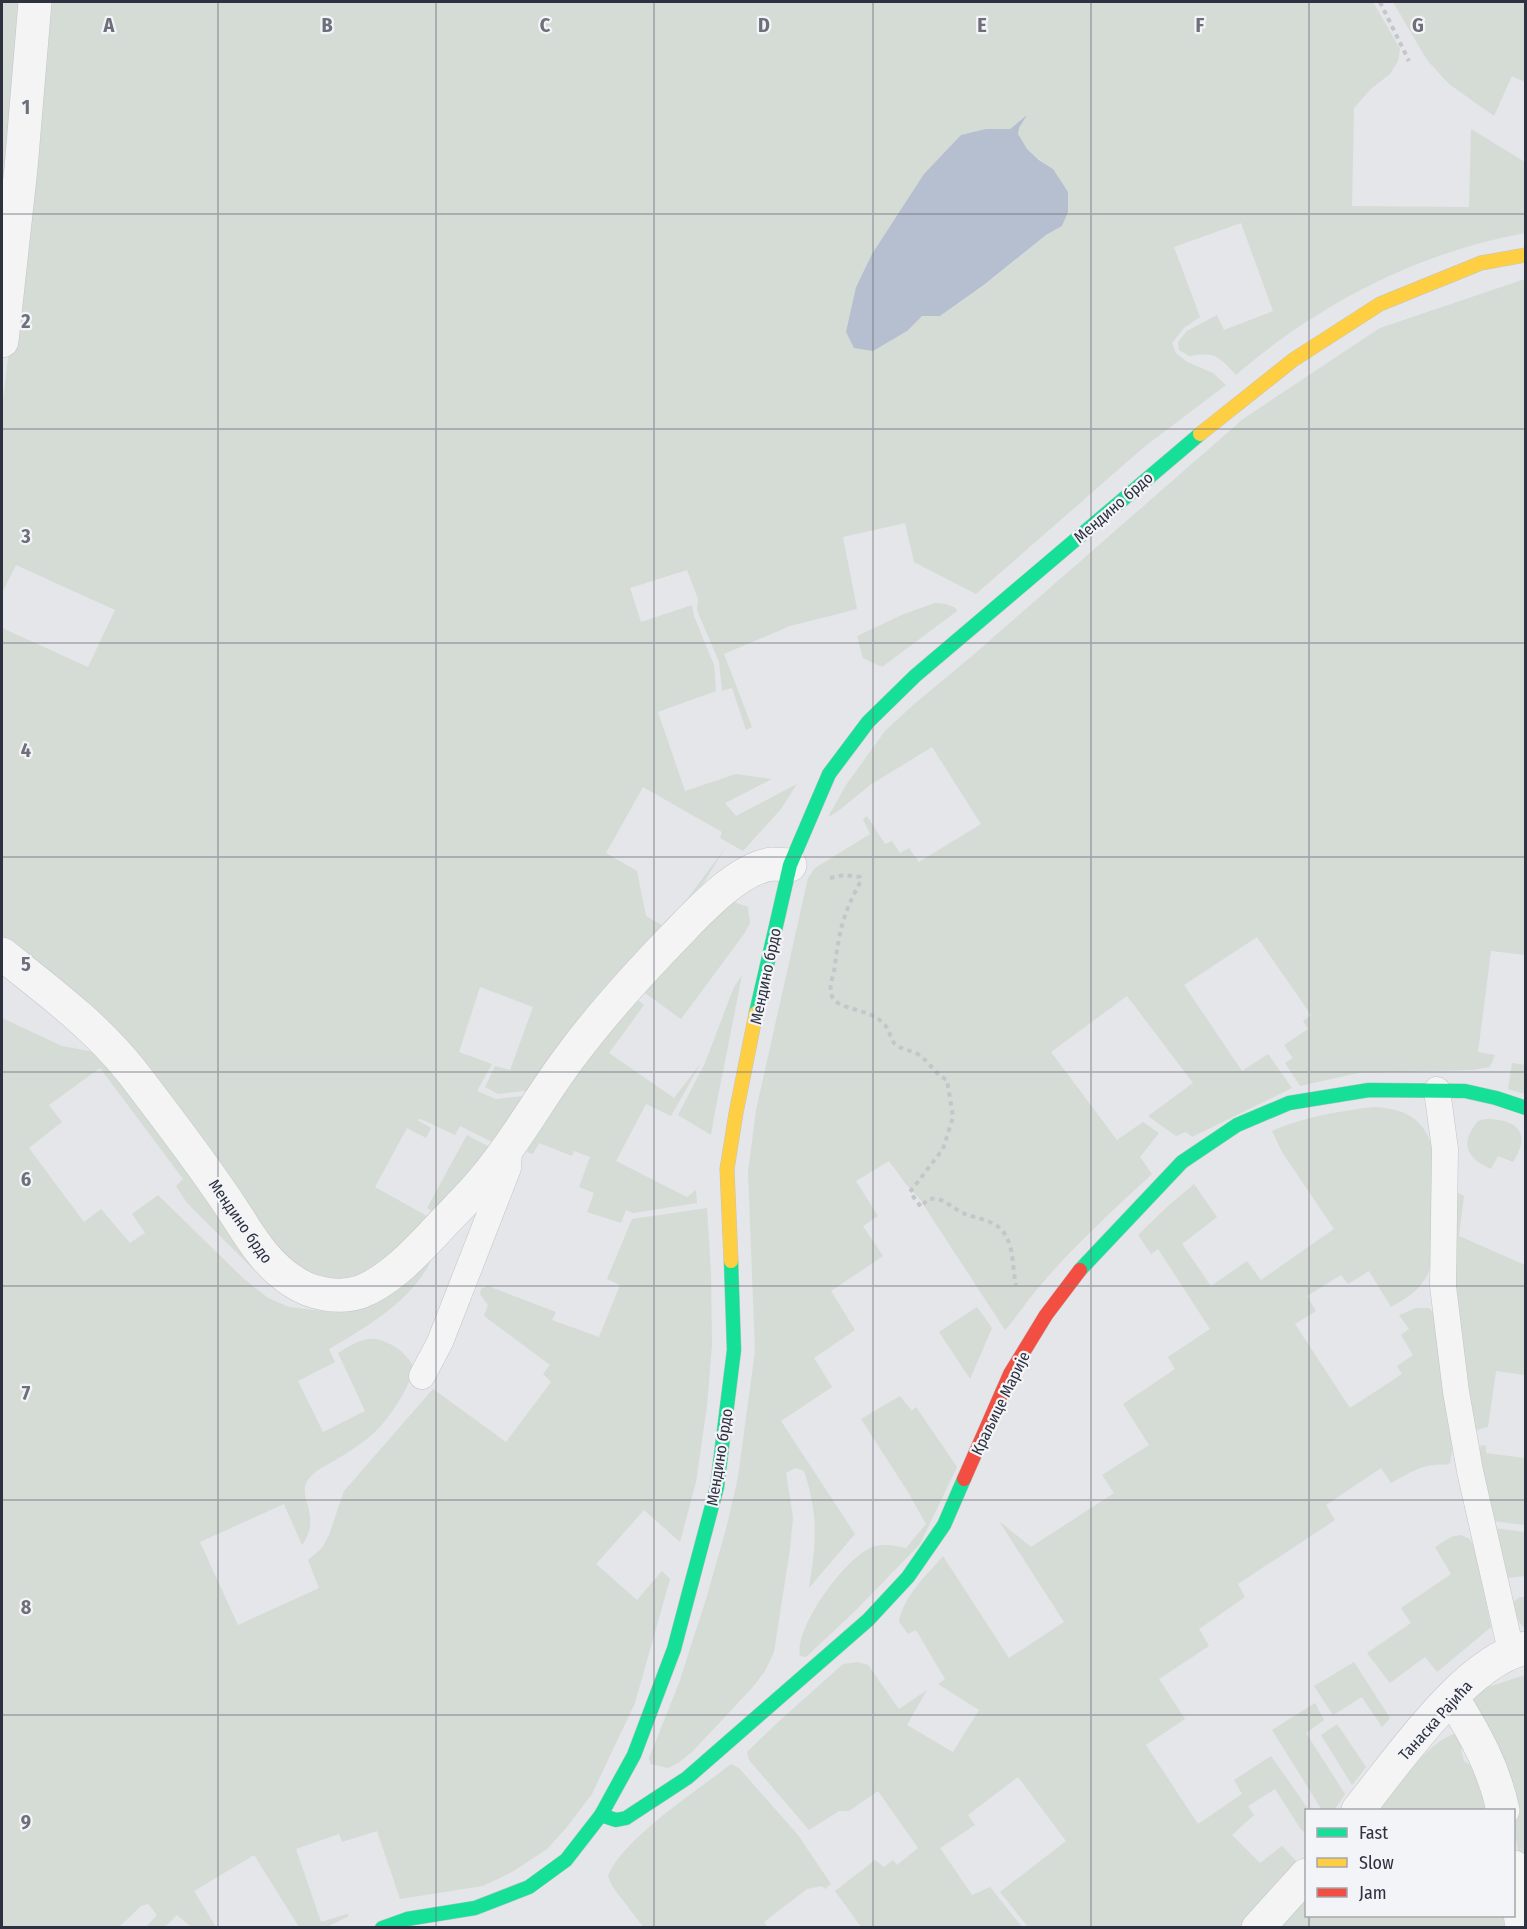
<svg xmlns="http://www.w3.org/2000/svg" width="1527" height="1929" viewBox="0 0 1527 1929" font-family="'Fira Sans Condensed',sans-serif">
<rect width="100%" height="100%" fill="#e4e6e9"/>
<!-- green -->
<g fill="#d4dcd5" fill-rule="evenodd">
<path d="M 2,2 L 24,2 L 2,260 Z"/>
<path d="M 44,2 L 1373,2 L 1400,49 L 1398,61 L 1390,74 L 1371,89 L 1354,108 L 1352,206 L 1469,207 L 1471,129 L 1525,162 L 1525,233 C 1419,252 1318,304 1236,375 C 1218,356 1216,352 1189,356 L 1179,350 L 1178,342 L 1187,331 L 1217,315 L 1224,330 L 1273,311 L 1241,223 L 1174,247 L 1200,317 L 1184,328 L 1172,343 L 1176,353 L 1187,362 L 1213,373 L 1226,385 L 1144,447 L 976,594 L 914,562 L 905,523 L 843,537 L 857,609 L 790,626 L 724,654 L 752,727 L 746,730 L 732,688 L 722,691 L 719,662 L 697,610 L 698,599 L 687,570 L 630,588 L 641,622 L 692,605 L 694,616 L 714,665 L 716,691 L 658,712 L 685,791 L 736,774 L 772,779 L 725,803 L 736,816 L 797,784 L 781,809 L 743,851 L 720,838 L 722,832 L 643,787 L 606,853 L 637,871 L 646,916 L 662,925 L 688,898 L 725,848 L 687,910 L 535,1093 L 524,1091 L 498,1094 L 485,1087 L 495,1066 L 510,1070 L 533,1007 L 480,987 L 459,1052 L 492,1064 L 477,1091 L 496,1099 L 524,1096 L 498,1145 L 460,1126 L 455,1135 L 421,1119 L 417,1120 L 431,1128 L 426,1138 L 407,1128 L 375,1187 L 434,1220 L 408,1250 L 343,1286 L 287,1265 L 2,945 L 2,628 L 88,667 L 115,610 L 16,565 L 2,593 L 2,409 L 27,197 ZM 1025,117 C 1023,121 1019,126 1018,130 C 1016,145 1043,162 1053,169 L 1062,226 L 1046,235 L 985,285 L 940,316 L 922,316 L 856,287 L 872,254 L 893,223 L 986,129 L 1010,129 Z"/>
<path d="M 1393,2 L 1525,2 L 1525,82 L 1512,76 L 1494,116 L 1449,84 L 1427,60 Z"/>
<path d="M 1525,279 L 1526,955 L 1491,951 L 1478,1052 L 1495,1055 L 1490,1067 L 1472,1070 L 1358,1073 L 1300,1086 L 1285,1063 L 1293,1058 L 1284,1045 L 1308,1029 L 1303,1021 L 1311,1015 L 1257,937 L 1184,985 L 1242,1071 L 1268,1054 L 1292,1088 L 1192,1137 L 1186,1132 L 1176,1136 L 1148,1116 L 1193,1083 L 1127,996 L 1051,1052 L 1117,1140 L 1143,1122 L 1159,1133 L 1140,1157 L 1152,1174 C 1111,1212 1069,1250 1034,1293 C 1024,1305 1016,1318 1005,1330 L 919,1198 L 906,1184 L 889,1161 L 856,1181 L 878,1216 L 863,1226 L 883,1256 L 831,1291 L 855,1330 L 814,1358 L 832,1387 L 781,1421 L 855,1534 L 809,1588 C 816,1542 819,1517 804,1471 L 795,1468 L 786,1473 L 793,1517 L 790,1549 L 774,1652 L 765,1671 L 752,1688 L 693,1751 L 678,1763 L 668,1768 L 651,1764 L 649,1758 L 679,1683 L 707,1596 L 727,1525 L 738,1477 L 755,1351 L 748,1172 L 756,1110 L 808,878 L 815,868 L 870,834 L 863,819 L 867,816 L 885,844 L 892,841 L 900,853 L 909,848 L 919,862 L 981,824 L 932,747 L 870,785 L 837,812 L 828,817 L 846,785 L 885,731 L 913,705 L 972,656 L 1243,419 L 1380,328 Z"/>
<path d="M 935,603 L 946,604 L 956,608 L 957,611 L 882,667 L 863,658 L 857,636 L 904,614 Z"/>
<path d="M 731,901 L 748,907 L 750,923 L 744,934 L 681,1019 L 645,993 L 640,998 L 636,995 Z"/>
<path d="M 742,975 L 714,1117 L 711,1135 L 678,1115 L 705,1063 L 734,987 Z"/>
<path d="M 634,997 L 644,1005 L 609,1053 L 674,1098 L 701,1063 L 671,1116 L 646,1104 L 616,1161 L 687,1197 L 696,1190 L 697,1203 L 633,1213 L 626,1210 L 621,1223 L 587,1212 L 594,1193 L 579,1187 L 590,1157 L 574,1151 L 572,1156 L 539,1143 L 533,1154 L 527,1152 L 543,1115 Z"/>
<path d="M 2,1018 L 62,1046 L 94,1052 L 104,1058 L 263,1274 L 254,1270 L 187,1203 L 176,1186 L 183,1179 L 100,1068 L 49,1105 L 62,1122 L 29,1148 L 84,1222 L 101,1209 L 130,1243 L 145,1233 L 132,1214 L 158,1195 L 243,1278 L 268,1298 L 289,1307 L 331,1312 L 356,1306 L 434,1254 C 416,1298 369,1326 329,1349 L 335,1362 L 298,1381 L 323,1432 L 365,1411 L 338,1353 C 350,1346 365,1335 380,1340 C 391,1343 407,1353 412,1365 C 417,1378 388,1419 379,1428 C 366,1441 349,1452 334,1461 C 325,1466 314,1471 308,1480 C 296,1496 323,1516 302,1545 L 284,1504 L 200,1542 L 238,1625 L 319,1588 L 308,1560 L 322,1548 L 329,1535 L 344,1491 L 433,1389 L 506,1442 L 551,1382 L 543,1374 L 550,1365 L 484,1316 L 488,1305 L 480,1294 L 481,1289 L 488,1286 L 556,1312 L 552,1320 L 599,1337 L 620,1285 L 607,1279 L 632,1219 L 707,1208 L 711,1273 L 712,1345 L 707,1406 L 696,1482 L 680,1542 L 644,1510 L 596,1564 L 637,1600 L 662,1571 L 670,1579 L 635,1703 L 592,1794 L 567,1827 L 547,1849 L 512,1872 L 483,1886 L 400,1899 L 377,1831 L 342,1842 L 339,1834 L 296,1849 L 321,1922 L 347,1914 L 349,1916 L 327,1927 L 299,1927 L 254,1855 L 194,1891 L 216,1927 L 191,1927 L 177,1915 L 165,1927 L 146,1927 L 157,1915 L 148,1904 L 141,1906 L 119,1927 L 2,1928 Z"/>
<path d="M 1512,1063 L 1525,1065 L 1525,1094 L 1508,1089 Z"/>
<path d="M 1374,1107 C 1403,1109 1422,1116 1432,1146 L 1434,1256 C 1427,1284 1416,1293 1391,1307 L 1369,1271 L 1348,1284 L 1341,1275 L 1307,1296 L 1316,1311 L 1295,1324 L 1350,1408 L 1402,1374 L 1397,1366 L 1413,1355 L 1401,1335 L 1409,1329 L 1399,1315 L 1416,1308 L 1429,1308 L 1436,1315 L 1453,1447 L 1450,1463 L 1446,1465 C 1425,1462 1409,1473 1391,1483 L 1381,1468 L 1326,1505 L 1335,1520 L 1238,1584 L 1245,1597 L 1199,1629 L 1209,1646 L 1159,1679 L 1185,1719 L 1146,1745 L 1198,1824 L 1242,1794 L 1234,1780 L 1271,1756 L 1309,1810 L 1306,1810 L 1306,1834 L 1300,1828 L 1275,1789 L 1248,1806 L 1254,1815 L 1232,1835 L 1260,1863 L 1282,1846 L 1299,1864 L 1247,1927 L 1028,1927 L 1000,1892 L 1066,1841 L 1018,1777 L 968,1815 L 975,1825 L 940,1848 L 972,1895 L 990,1887 L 1022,1927 L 861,1927 L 835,1891 L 875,1860 L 884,1867 L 893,1860 L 897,1865 L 918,1848 L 878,1791 L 849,1811 L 839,1811 L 809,1830 L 749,1760 L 747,1752 L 776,1724 L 843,1664 L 858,1662 L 868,1665 L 899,1709 L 927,1690 L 907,1725 L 953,1752 L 979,1710 L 938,1684 L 945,1679 L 916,1630 L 908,1634 L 899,1622 C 903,1596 927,1575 943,1556 L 1009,1658 L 1064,1622 L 999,1521 L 1031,1547 L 1114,1493 L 1102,1475 L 1149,1445 L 1123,1404 L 1175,1369 L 1168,1357 L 1210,1329 L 1158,1249 L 1151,1254 L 1138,1235 L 1168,1206 L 1194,1184 L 1217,1217 L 1182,1244 L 1211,1286 L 1247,1261 L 1261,1280 L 1334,1229 L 1282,1152 L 1272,1131 C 1303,1117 1340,1111 1374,1107 Z"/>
<path d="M 1486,1119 C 1501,1119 1525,1123 1521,1144 C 1520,1150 1516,1157 1513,1162 L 1498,1156 L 1491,1169 C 1467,1158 1459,1144 1478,1121 Z"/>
<path d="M 467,1135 L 495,1150 L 439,1215 L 427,1208 Z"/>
<path d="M 1456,1192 L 1464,1196 L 1459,1236 L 1525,1265 L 1525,1375 L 1496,1371 L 1488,1427 L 1476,1430 L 1467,1397 L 1454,1283 Z"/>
<path d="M 977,1307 L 992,1328 L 970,1379 L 939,1332 Z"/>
<path d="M 900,1396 L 912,1411 L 916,1407 L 957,1467 L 920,1544 L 855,1611 L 806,1657 L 800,1656 C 794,1628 846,1556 873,1547 C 884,1543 895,1546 906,1548 L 926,1524 L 908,1492 L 861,1419 Z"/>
<path d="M 1481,1445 L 1486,1446 L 1486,1453 L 1525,1458 L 1525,1525 L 1493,1521 L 1479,1453 Z"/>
<path d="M 1494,1528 L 1525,1532 L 1525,1576 L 1507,1578 Z"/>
<path d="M 1460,1535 L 1470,1539 L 1475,1549 L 1491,1627 L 1437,1672 L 1425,1657 L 1390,1683 L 1367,1653 L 1411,1623 L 1401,1608 L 1451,1574 L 1435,1547 L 1451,1537 Z"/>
<path d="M 1520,1597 L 1525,1597 L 1525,1627 L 1523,1627 C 1517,1621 1514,1611 1513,1602 Z"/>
<path d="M 1354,1662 L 1390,1718 L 1382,1727 L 1362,1697 L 1333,1715 L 1314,1686 Z"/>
<path d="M 1525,1675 L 1525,1891 L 1514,1827 L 1514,1810 L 1469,1707 L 1478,1690 Z"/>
<path d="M 1315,1703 L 1324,1720 L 1306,1733 L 1345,1794 L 1334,1810 L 1322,1810 L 1272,1730 Z"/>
<path d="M 1337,1724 L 1366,1767 L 1352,1785 L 1321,1735 Z"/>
<path d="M 1458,1733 L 1466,1743 L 1461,1750 L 1464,1761 L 1476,1769 L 1495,1810 L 1376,1810 C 1393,1789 1431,1738 1458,1733 Z"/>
<path d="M 731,1764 L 739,1768 L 798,1835 L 831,1884 L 825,1889 L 822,1886 L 807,1889 L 764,1922 L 767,1927 L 644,1928 L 612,1886 L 608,1876 C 621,1840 698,1790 731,1764 Z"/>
<path d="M 1306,1892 L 1306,1916 L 1511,1916 L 1513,1928 L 1270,1928 Z"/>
</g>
<!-- water -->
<path fill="#b6bfd0" d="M 1027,115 L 1019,128 L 1018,134 L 1027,149 L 1039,160 L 1053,169 L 1068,192 L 1068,212 L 1062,226 L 1046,235 L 984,285 L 940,316 L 922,316 L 907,331 L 873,351 L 854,348 L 846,332 L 856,287 L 872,254 L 924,174 L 961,135 L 986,129 L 1010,129 Z"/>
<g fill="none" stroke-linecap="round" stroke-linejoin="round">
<!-- lane casing -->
<g stroke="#c3c4c7" stroke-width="27">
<g id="lane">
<path d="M 1437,1090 L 1445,1149 L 1443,1286 L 1456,1392 L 1470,1471 L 1511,1651"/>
<path d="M 422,1376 L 440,1342 L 508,1168 L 509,1150"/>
</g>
</g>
<!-- street casing -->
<g stroke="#c3c4c7" stroke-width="34">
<g id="street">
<path d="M 2,341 L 21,168 L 35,2"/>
<path d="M 2,954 C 47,990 96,1026 132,1072 C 162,1111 192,1150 220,1191 C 244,1224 259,1260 294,1282 C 312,1294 339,1299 360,1292 C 389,1281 414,1254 435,1232 C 451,1214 470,1197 485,1178 C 518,1139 542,1093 573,1053 C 605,1010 641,971 678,933 C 700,910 740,867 773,864 C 779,864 785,865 790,865"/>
<path d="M 1452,1697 C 1475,1734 1494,1768 1503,1810"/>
<path d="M 1358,1810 C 1397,1762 1465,1661 1526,1648"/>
<path d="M 1514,1867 L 1522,1928"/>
<path d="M 1258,1928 L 1306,1875"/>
</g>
</g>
<!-- fast casing -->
<g stroke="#c3c4c7" stroke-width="15">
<g id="fast">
<path d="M 756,1013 L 790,865 L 829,774 L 868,722 L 915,676 L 1200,434"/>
<path d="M 1080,1270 L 1182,1162 L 1237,1125 L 1289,1103 L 1369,1090 L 1465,1091 L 1496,1098 L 1526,1108"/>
<path d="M 601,1815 L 616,1820 L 626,1818 L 687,1778 L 868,1620 L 908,1577 L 944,1525 L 964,1479"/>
<path d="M 382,1928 L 407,1919 L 475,1908 L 529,1887 L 566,1860 L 601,1815 L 634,1755 L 674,1649 L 717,1487 L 734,1350 L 731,1261"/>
</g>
</g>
<!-- slow casing -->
<g stroke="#c3c4c7" stroke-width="15">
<g id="slow">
<path d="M 1200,434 L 1293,360 L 1380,304 L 1481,263 L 1526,255"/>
<path d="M 731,1261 L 727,1169 L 736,1113 L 756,1013"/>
</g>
</g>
<!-- jam casing -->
<g stroke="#c3c4c7" stroke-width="15">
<path id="jam" d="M 964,1479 L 1010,1374 L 1046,1315 L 1080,1270"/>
</g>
<!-- path -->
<g stroke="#c5c6ca" stroke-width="4" stroke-dasharray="4.5 4.5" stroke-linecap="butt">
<path d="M 1380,2 L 1409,61"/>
<path d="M 830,878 L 844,875 L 860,877 L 861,881 C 844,911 839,931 835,965 C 834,977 824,994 838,1003 C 853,1011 872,1011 884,1024 C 890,1030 890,1039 895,1044 C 902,1050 909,1050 916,1053 C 929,1060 934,1074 947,1080 L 953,1117 L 943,1149 L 910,1192 L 921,1207 L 928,1199 C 943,1197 948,1205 961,1212 C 970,1217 982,1218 992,1223 C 1016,1235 1011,1263 1016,1285"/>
</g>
<!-- lane -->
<use href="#lane" stroke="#f4f4f5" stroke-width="26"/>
<!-- street -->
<use href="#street" stroke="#f4f4f5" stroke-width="33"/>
<!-- fast -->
<use href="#fast" stroke="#16e098" stroke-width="14"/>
<!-- slow -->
<use href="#slow" stroke="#ffcf43" stroke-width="14"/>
<!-- jam -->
<use href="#jam" stroke="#f24e42" stroke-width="14"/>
</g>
<!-- grid -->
<path fill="none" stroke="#6d707b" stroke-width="1.5" stroke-opacity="0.55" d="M 218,2 L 218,1928M 436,2 L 436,1928M 654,2 L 654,1928M 873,2 L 873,1928M 1091,2 L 1091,1928M 1309,2 L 1309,1810M 2,214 L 1526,214M 2,429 L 1526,429M 2,643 L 1526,643M 2,857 L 1526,857M 2,1072 L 1526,1072M 2,1286 L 1526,1286M 2,1500 L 1526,1500M 2,1715 L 1526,1715M 1309,1916 L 1309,1928"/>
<g text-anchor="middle" stroke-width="4.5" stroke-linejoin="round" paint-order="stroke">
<!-- street labels -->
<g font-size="16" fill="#2d3140" stroke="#f3f4f7">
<text transform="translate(1113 507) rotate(-41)" y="6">Мендино брдо</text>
<text transform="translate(765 976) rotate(-78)" y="6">Мендино брдо</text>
<text transform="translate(241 1221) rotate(55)" y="6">Мендино брдо</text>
<text transform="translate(1000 1403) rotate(-64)" y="6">Краљице Марије</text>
<text transform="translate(719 1457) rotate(-81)" y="6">Мендино брдо</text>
<text transform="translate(1435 1720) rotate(-48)" y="6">Танаска Рајића</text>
</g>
</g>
<g font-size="20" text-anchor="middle" font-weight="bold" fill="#6d707b" stroke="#f3f4f7" stroke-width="4.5" stroke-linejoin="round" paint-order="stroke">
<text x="109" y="32">A</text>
<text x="327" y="32">B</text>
<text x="545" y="32">C</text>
<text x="764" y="32">D</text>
<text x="982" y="32">E</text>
<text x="1200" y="32">F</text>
<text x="1418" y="32">G</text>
<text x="26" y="114">1</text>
<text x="26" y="328">2</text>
<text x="26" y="543">3</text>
<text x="26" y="757">4</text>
<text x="26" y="971">5</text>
<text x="26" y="1186">6</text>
<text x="26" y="1400">7</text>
<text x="26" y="1614">8</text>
<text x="26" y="1829">9</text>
</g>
<!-- border -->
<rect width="1527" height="1929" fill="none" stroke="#2d3140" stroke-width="6"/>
<!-- legend -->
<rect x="1305" y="1809" width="210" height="108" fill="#f3f4f7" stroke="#a4a6ae" stroke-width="1.5"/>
<rect x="1317" y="1828" width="30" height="9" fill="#16e098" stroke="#a4a6ae" stroke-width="1.5"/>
<text x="1359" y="1839" font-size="18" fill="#2d3140">Fast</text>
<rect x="1317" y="1858" width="30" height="9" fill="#ffcf43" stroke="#a4a6ae" stroke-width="1.5"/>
<text x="1359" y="1869" font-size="18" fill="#2d3140">Slow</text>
<rect x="1317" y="1888" width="30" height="9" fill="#f24e42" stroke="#a4a6ae" stroke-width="1.5"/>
<text x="1359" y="1899" font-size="18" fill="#2d3140">Jam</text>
</svg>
